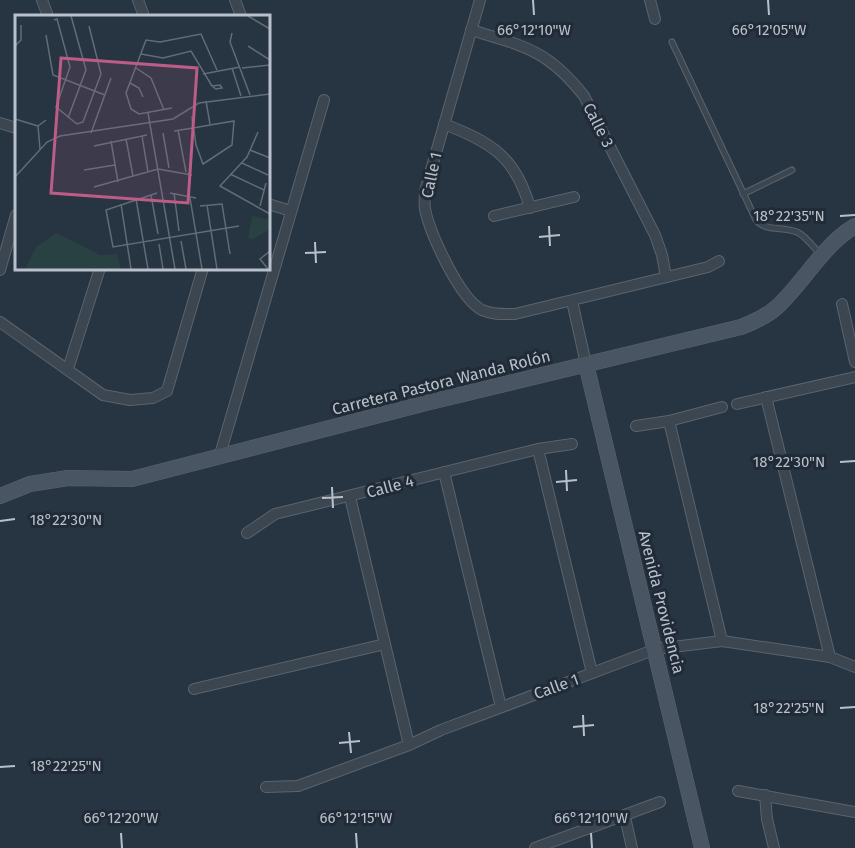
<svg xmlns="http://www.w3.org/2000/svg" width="855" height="848" viewBox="0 0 855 848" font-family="'Fira Sans',sans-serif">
<rect width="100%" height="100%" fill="#273441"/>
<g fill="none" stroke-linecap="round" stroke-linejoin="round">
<!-- lane casing -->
<g stroke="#59646e" stroke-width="7">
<g id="lane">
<path d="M 672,42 L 756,220 C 766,232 783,226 797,232 C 806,236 814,248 821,255"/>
<path d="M 743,194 L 792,170"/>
</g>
</g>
<!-- street casing -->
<g stroke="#59646e" stroke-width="12">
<g id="street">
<path d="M 42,0 L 48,16"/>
<path d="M 138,0 L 144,16"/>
<path d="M 235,0 L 241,16"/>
<path d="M 480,0 L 425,191 C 425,197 424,203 425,209 C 430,234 460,299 482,310 C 493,315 504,314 515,314 L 708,267 L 719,261"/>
<path d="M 650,0 L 655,19"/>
<path d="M 471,30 C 524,46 548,50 584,96 L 655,235 L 662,255 L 666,277"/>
<path d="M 0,123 L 16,128"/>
<path d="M 444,124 C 491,142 516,157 530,208"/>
<path d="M 268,204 L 291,211"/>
<path d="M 494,216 L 574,197"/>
<path d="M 0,270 L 16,215"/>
<path d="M 572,301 L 586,364"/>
<path d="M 842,304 L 855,362"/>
<path d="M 0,322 L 103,395 L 130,400 L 153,398 L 167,391 L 203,268"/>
<path d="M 68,369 L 100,268"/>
<path d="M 766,397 L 830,657"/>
<path d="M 737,404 L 855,377"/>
<path d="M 669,421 L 722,641"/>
<path d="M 636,426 L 669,421 L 722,407"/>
<path d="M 538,449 L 592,673"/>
<path d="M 219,458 L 324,100"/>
<path d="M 444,472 L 501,707"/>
<path d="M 350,497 L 409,745"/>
<path d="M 247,533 L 275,514 L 538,449 L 572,444"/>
<path d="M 194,689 L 385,644"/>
<path d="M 266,787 L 298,786 L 409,745 L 441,730 L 656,649 L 722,641 L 830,657 L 855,667"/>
<path d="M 738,791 L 855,812"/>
<path d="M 765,795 L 767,819 L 774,848"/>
<path d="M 625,817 L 632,848"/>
<path d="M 535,848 L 660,802"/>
</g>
</g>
<!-- secondary casing -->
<g stroke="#59646e" stroke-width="16">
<g id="secondary">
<path d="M 586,364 L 702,848"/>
<path d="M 0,496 L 30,484 L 68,478 L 132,479 L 426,403 L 741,327 C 754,322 767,316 777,307 C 804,282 823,245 855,226"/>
</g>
</g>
<!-- lane -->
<use href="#lane" stroke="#3b4651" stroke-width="5"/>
<!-- street -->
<use href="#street" stroke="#3b4651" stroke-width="10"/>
<!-- secondary -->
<use href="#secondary" stroke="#4a5564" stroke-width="15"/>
</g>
<!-- ticks -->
<path fill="none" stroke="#b8c1cb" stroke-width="2" d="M 533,0 L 534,15M 768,0 L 769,15M 840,216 L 855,215M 549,226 L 550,246M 539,237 L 560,235M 315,242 L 316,263M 305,253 L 326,252M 840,462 L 855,461M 566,470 L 567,491M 556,482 L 577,480M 332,487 L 333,508M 322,498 L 343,497M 0,521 L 15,519M 840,708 L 855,707M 583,715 L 584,736M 573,727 L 594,725M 349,732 L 351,753M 339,743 L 360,741M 0,767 L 15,766M 121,833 L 122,848M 356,833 L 357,848M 591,833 L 592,848"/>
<g text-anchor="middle" stroke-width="6" stroke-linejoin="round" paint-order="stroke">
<!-- street labels -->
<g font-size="16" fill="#b8c1cb" stroke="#202b37">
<text transform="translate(599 125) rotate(63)" y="6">Calle 3</text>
<text transform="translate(431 175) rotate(-78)" y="6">Calle 1</text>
<text transform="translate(441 382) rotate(-14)" y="6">Carretera Pastora Wanda Rolón</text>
<text transform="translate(390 486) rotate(-15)" y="6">Calle 4</text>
<text transform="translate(662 602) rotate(76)" y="6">Avenida Providencia</text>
<text transform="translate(556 686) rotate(-20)" y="6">Calle 1</text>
</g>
</g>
<!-- overview -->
<g transform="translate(15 15)">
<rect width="255" height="255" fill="#273441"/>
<path d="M 41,218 L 85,240 L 102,239 L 106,254 L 10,254 L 21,232 Z" fill="#294142"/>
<path d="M 237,201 L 255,205 L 253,215 L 239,224 L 233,223 Z" fill="#294142"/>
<path fill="none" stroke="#616c78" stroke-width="1.5" d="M 233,1 L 255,14M 39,5 L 42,4 L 55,52 L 41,92 L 62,109 L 68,107 L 86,59 L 74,11M 217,18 L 215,27 L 235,80M 31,20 L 38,60 L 90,80M 0,31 L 6,25 L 6,10M 233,31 L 255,45M 126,39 L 148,43 L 176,36 L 197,71M 121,53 L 136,63 L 149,95M 217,53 L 226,81M 227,53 L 255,50M 188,59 L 225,52M 115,68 L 124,73 L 128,82M 205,70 L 207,73 L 201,74 L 197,71 ZM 191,86 L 195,109M 157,93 L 124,99 L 116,94 L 111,78 L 131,25 L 145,27 L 186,19 L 202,55M 133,98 L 160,254M 53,103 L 71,55 L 56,1M 0,104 L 23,111M 163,115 L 171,157M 159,116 L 178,113 L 195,110 L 219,106 L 217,130 L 188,149 L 181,130 L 179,116 L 178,113 L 177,101M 243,117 L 232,142 L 205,171 L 255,199M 76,118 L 96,63M 148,118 L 154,153M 127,121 L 133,157M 111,124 L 118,161M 96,126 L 103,167M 79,131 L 132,120M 25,134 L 23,111 L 31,105M 235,135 L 255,143M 227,148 L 253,160M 69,155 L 100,150M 215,159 L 249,175M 0,162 L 32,127 L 45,121 L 158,104 L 184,88 L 255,79M 79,172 L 143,154 L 177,160M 142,178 L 91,195 L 98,232 L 224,211M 155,178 L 181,183M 159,178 L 164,216M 136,180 L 143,219M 175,183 L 187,254M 121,184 L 133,254M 106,189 L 116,254M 192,190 L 202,254M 185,191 L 207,189 L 215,239M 245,191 L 251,168M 166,226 L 171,254M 144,229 L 148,254M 253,254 L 245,244 L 255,236"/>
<path fill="#be5c88" fill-opacity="0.15" stroke="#be5c88" stroke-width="3" d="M 46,43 L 182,53 L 173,188 L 36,178 Z"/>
<rect width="255" height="255" fill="none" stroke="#b8c1cb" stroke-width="3"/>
</g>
<g font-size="15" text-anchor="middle" fill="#b8c1cb" stroke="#202b37" stroke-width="6" stroke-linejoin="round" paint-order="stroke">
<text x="534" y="35">66°12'10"W</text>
<text x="769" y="35">66°12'05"W</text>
<text x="789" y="221">18°22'35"N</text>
<text x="789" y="467">18°22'30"N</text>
<text x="66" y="525">18°22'30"N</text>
<text x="789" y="713">18°22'25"N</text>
<text x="66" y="771">18°22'25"N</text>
<text x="121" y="823">66°12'20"W</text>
<text x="356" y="823">66°12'15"W</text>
<text x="591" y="823">66°12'10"W</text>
</g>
</svg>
